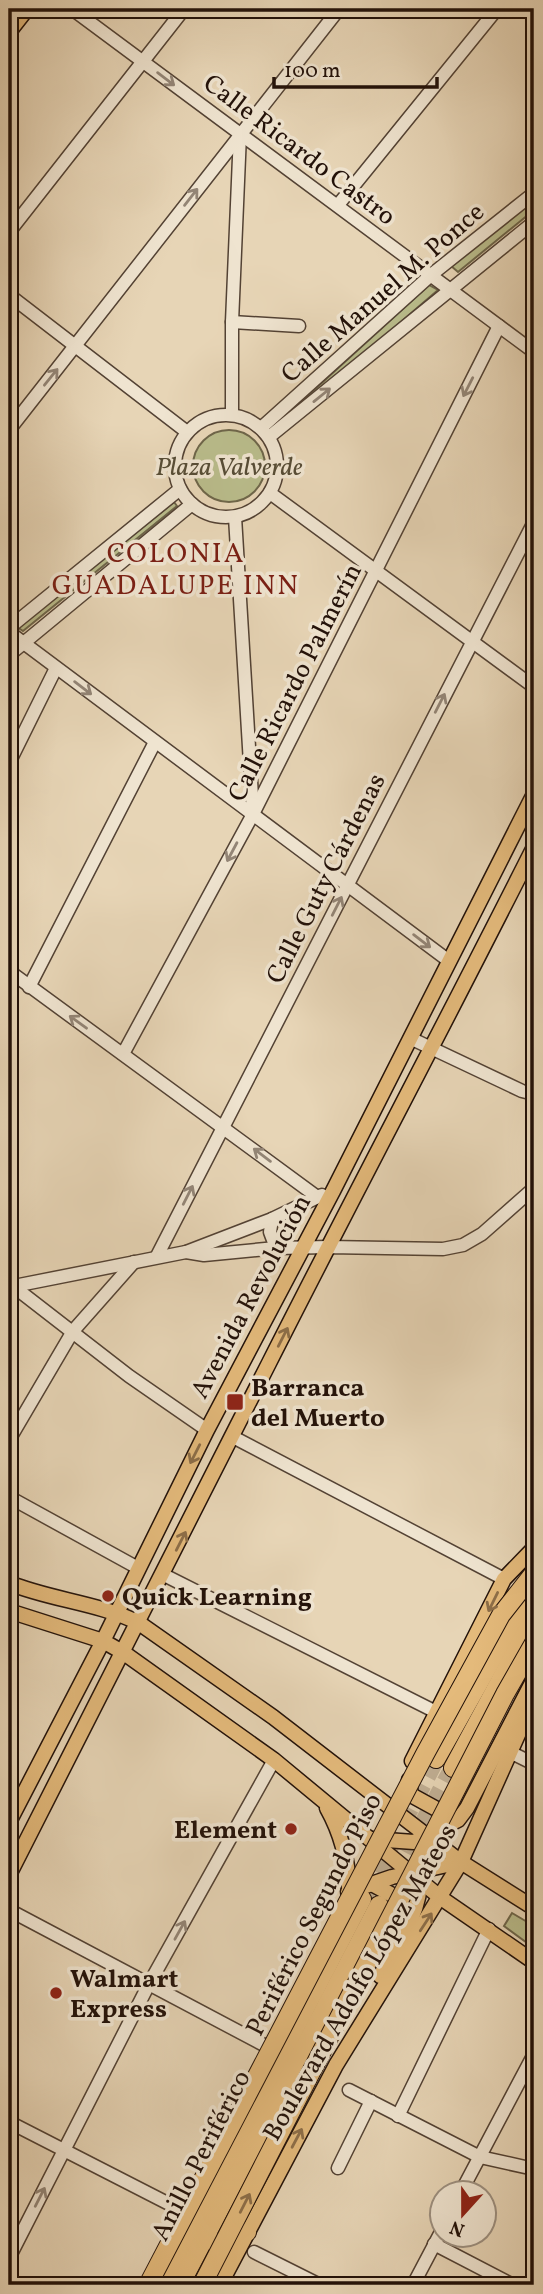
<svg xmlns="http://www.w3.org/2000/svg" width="543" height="2294" viewBox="0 0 543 2294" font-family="Vollkorn,serif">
<rect width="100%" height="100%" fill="#e7d5b6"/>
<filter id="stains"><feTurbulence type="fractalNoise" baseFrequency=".00286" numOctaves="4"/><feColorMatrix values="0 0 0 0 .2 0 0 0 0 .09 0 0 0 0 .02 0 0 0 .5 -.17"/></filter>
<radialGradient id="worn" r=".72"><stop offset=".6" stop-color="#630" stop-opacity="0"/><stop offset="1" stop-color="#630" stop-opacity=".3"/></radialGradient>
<!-- green -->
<g fill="#b9bc8b" stroke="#6e664a" stroke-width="2">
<path d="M 534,200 L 534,210 L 458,272 L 450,265 Z"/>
<path d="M 429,285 L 438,290 L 281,425 L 279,422 Z"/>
<circle cx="229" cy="466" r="36"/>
<path d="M 174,502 L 177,506 L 23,631 L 17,627 Z"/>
<path d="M 512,1913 L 534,1926 L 534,1948 L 504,1926 Z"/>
</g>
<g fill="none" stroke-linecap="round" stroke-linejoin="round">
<!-- highway-tunnel -->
<g stroke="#c0ae93" stroke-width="18" stroke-dasharray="18 9" stroke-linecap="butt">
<path d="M 394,1877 L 453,1768"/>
<path d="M 364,1896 L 436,1759"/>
</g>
<!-- minor casing -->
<g stroke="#534234" stroke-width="15">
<g id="minor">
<path d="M 72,9 L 534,352"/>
<path d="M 528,9 L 534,14"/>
<path d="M 338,205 L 497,9"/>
<path d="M 9,232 L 184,9"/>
<path d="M 9,295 L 187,432"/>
<path d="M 232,322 L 299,326"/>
<circle cx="226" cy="466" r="51"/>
<path d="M 232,415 L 232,322 L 240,134"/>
<path d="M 261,428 L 431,275 L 534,193"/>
<path d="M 9,430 L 339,9"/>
<path d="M 269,437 L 534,222"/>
<path d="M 270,493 L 534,687"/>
<path d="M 235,517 L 253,813"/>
<path d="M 9,628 L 180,489"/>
<path d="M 9,632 L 449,961"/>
<path d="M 9,655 L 192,504"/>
<path d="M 9,763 L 56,668"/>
<path d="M 9,971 L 316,1196"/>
<path d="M 29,987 L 155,742"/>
<path d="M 410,1038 L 522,1091 L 534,1094"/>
<path d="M 123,1054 L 253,814 L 499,326"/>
<path d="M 272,1219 L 270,1232 L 276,1248"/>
<path d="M 186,1252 L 272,1219 L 322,1195"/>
<path d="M 157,1256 L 534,522"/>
<path d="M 9,1283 L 129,1376 L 207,1430"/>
<path d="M 9,1287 L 186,1252 L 204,1255 L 276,1248 L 329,1247 L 443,1249 L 463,1245 L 482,1234 L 534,1188"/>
<path d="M 233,1437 L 504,1579"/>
<path d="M 9,1440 L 73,1331 L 134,1262"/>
<path d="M 9,1497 L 138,1568"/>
<path d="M 164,1575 L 436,1712"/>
<path d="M 510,1752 L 534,1764"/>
<path d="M 9,1910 L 264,2045"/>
<path d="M 349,2090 L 480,2157 L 534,2169"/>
<path d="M 398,2116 L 489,1929"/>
<path d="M 9,2122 L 179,2209"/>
<path d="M 338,2168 L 371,2101"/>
<path d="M 461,2192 L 534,2054"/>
<path d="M 434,2244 L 513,2285"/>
<path d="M 254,2252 L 320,2285"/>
<path d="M 9,2258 L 149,1984 L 274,1760"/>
<path d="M 413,2285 L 442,2230"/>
</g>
</g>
<!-- major casing -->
<g stroke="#221109" stroke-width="17">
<g id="major">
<path d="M 9,32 L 27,9"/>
<path d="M 9,1583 C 51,1600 99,1603 139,1623 L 273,1717 L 461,1862 L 534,1908"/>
<path d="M 9,1611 L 103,1641 L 124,1653 L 274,1760 L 441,1898 L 534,1962"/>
<path d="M 412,1761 L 504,1579 L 534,1548"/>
<path d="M 409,1780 L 411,1795 L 453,1818"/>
<path d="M 327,1808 C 341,1833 348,1858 349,1888"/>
<path d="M 9,1822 L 103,1641 L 207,1430 L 333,1191 L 534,794"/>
<path d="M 372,1839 L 414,1842 L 458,1820 L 467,1808 L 534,1679"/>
<path d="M 9,1875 C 97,1705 183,1534 269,1363 C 356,1191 447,1020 534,847"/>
<path d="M 372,1884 L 407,1903"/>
<path d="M 348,1892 L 392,1877 L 461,1862"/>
<path d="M 380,1976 C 397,1946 422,1912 420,1876"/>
<path d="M 220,2285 L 336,2065 L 461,1862 L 534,1699"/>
</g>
</g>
<!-- highway casing -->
<g stroke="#221109" stroke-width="20">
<g id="highway">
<path d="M 436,1759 L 512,1624 L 534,1594"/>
<path d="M 453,1768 L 534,1618"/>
<path d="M 216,2244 L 247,2232"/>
<path d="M 162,2285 L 362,1899"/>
<path d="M 180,2285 L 379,1905"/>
</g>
</g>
<!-- minor -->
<use href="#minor" stroke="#efe4d0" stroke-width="12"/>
<!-- major -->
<use href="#major" stroke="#e4ba7b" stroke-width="14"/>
<!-- highway -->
<use href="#highway" stroke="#e4ba7b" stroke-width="18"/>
<!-- highway-bridge casing -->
<g stroke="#221109" stroke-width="20" stroke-linecap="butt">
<g id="highway-bridge">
<path d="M 148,2285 L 425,1754 L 501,1615 L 534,1573"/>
<path d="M 202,2285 L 505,1694 L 534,1643"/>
</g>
</g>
<!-- highway-bridge -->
<use href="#highway-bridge" stroke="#e4ba7b" stroke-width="18"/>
</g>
<!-- one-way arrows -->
<defs><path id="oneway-shaft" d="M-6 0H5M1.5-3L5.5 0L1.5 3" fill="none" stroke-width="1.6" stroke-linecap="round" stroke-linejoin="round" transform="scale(1.75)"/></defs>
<g stroke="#938576">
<use href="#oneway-shaft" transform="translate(166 79) rotate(37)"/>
<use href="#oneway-shaft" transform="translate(191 197) rotate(-52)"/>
<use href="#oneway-shaft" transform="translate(51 377) rotate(-51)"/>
<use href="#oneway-shaft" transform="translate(468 387) rotate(117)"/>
<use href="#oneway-shaft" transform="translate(322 395) rotate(-39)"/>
<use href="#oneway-shaft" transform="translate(83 688) rotate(37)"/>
<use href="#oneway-shaft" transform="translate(440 703) rotate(-63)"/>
<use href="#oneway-shaft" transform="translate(232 852) rotate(118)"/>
<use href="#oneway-shaft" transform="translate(337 906) rotate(-63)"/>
<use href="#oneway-shaft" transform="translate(422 941) rotate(37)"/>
<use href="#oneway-shaft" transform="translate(78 1022) rotate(-144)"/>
<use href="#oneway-shaft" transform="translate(262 1155) rotate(-143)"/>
<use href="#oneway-shaft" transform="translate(188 1195) rotate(-63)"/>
<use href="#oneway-shaft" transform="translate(180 1930) rotate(-61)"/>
<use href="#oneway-shaft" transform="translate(40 2197) rotate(-63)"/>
</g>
<g stroke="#8d6e48">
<use href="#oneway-shaft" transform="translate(283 1337) rotate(-63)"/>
<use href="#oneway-shaft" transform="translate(195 1454) rotate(117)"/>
<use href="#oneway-shaft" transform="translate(181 1541) rotate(-63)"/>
<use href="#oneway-shaft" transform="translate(493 1602) rotate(116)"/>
<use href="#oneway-shaft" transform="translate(426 1922) rotate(-57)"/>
<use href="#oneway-shaft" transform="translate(297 2138) rotate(-62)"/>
<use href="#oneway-shaft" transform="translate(245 2203) rotate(-63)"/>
</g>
<!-- markers -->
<g fill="#8f2418" stroke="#efe4d0" stroke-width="2.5">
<rect x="226" y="1393" width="18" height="18" rx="3.5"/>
<circle cx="108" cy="1596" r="7"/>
<circle cx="291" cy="1829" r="7"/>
<circle cx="56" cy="1993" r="7"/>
</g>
<g text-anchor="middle" stroke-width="7" stroke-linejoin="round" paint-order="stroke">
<!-- street labels -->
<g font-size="26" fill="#221109" stroke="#efe4d0">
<text transform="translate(300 149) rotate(37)" y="9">Calle Ricardo Castro</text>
<text transform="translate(382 292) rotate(-41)" y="9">Calle Manuel M. Ponce</text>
<text transform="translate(294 682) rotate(-63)" y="9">Calle Ricardo Palmerín</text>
<text transform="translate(325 878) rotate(-63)" y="9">Calle Guty Cárdenas</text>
<text transform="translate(250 1296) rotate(-62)" y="9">Avenida Revolución</text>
<text transform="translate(313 1914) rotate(-63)" y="9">Periférico Segundo Piso</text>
<text transform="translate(359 1982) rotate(-60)" y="9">Boulevard Adolfo López Mateos</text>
<text transform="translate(200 2155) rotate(-63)" y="9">Anillo Periférico</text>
</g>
<!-- park labels -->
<g font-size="26" font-style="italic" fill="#574d36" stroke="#efe4d0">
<text x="229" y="475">Plaza Valverde</text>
</g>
<!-- poi labels -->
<g font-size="26" font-weight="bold" fill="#221109" stroke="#efe4d0" text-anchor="start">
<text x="251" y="1396">Barranca<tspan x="251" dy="30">del Muerto</tspan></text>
<text x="122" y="1605">Quick Learning</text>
<text x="277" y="1838" text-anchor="end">Element</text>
<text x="70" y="1987">Walmart<tspan x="70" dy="30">Express</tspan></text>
</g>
<!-- neighbourhood labels -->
<g font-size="28" letter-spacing="2" fill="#7a1f14" stroke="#efe4d0">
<text x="176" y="562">COLONIA<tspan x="176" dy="32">GUADALUPE INN</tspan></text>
</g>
</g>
<!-- margin -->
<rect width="543" height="2294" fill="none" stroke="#e7d5b6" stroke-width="35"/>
<rect x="10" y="10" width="522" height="2273" fill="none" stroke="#221109" stroke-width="3.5"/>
<rect x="18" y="18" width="508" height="2259" fill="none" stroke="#221109" stroke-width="2"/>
<!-- north arrow -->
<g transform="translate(463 2214) rotate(201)"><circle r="33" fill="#efe4d0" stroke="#9d9080" stroke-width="2"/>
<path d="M0-5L12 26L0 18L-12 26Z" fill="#8f2418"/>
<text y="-10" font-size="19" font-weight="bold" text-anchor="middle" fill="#221109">N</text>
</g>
<!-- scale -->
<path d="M274 77v10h163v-10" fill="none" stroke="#221109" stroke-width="3.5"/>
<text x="284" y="77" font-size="21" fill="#221109" stroke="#efe4d0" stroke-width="5" paint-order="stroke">100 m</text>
<rect width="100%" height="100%" filter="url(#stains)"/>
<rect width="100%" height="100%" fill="url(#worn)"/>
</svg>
